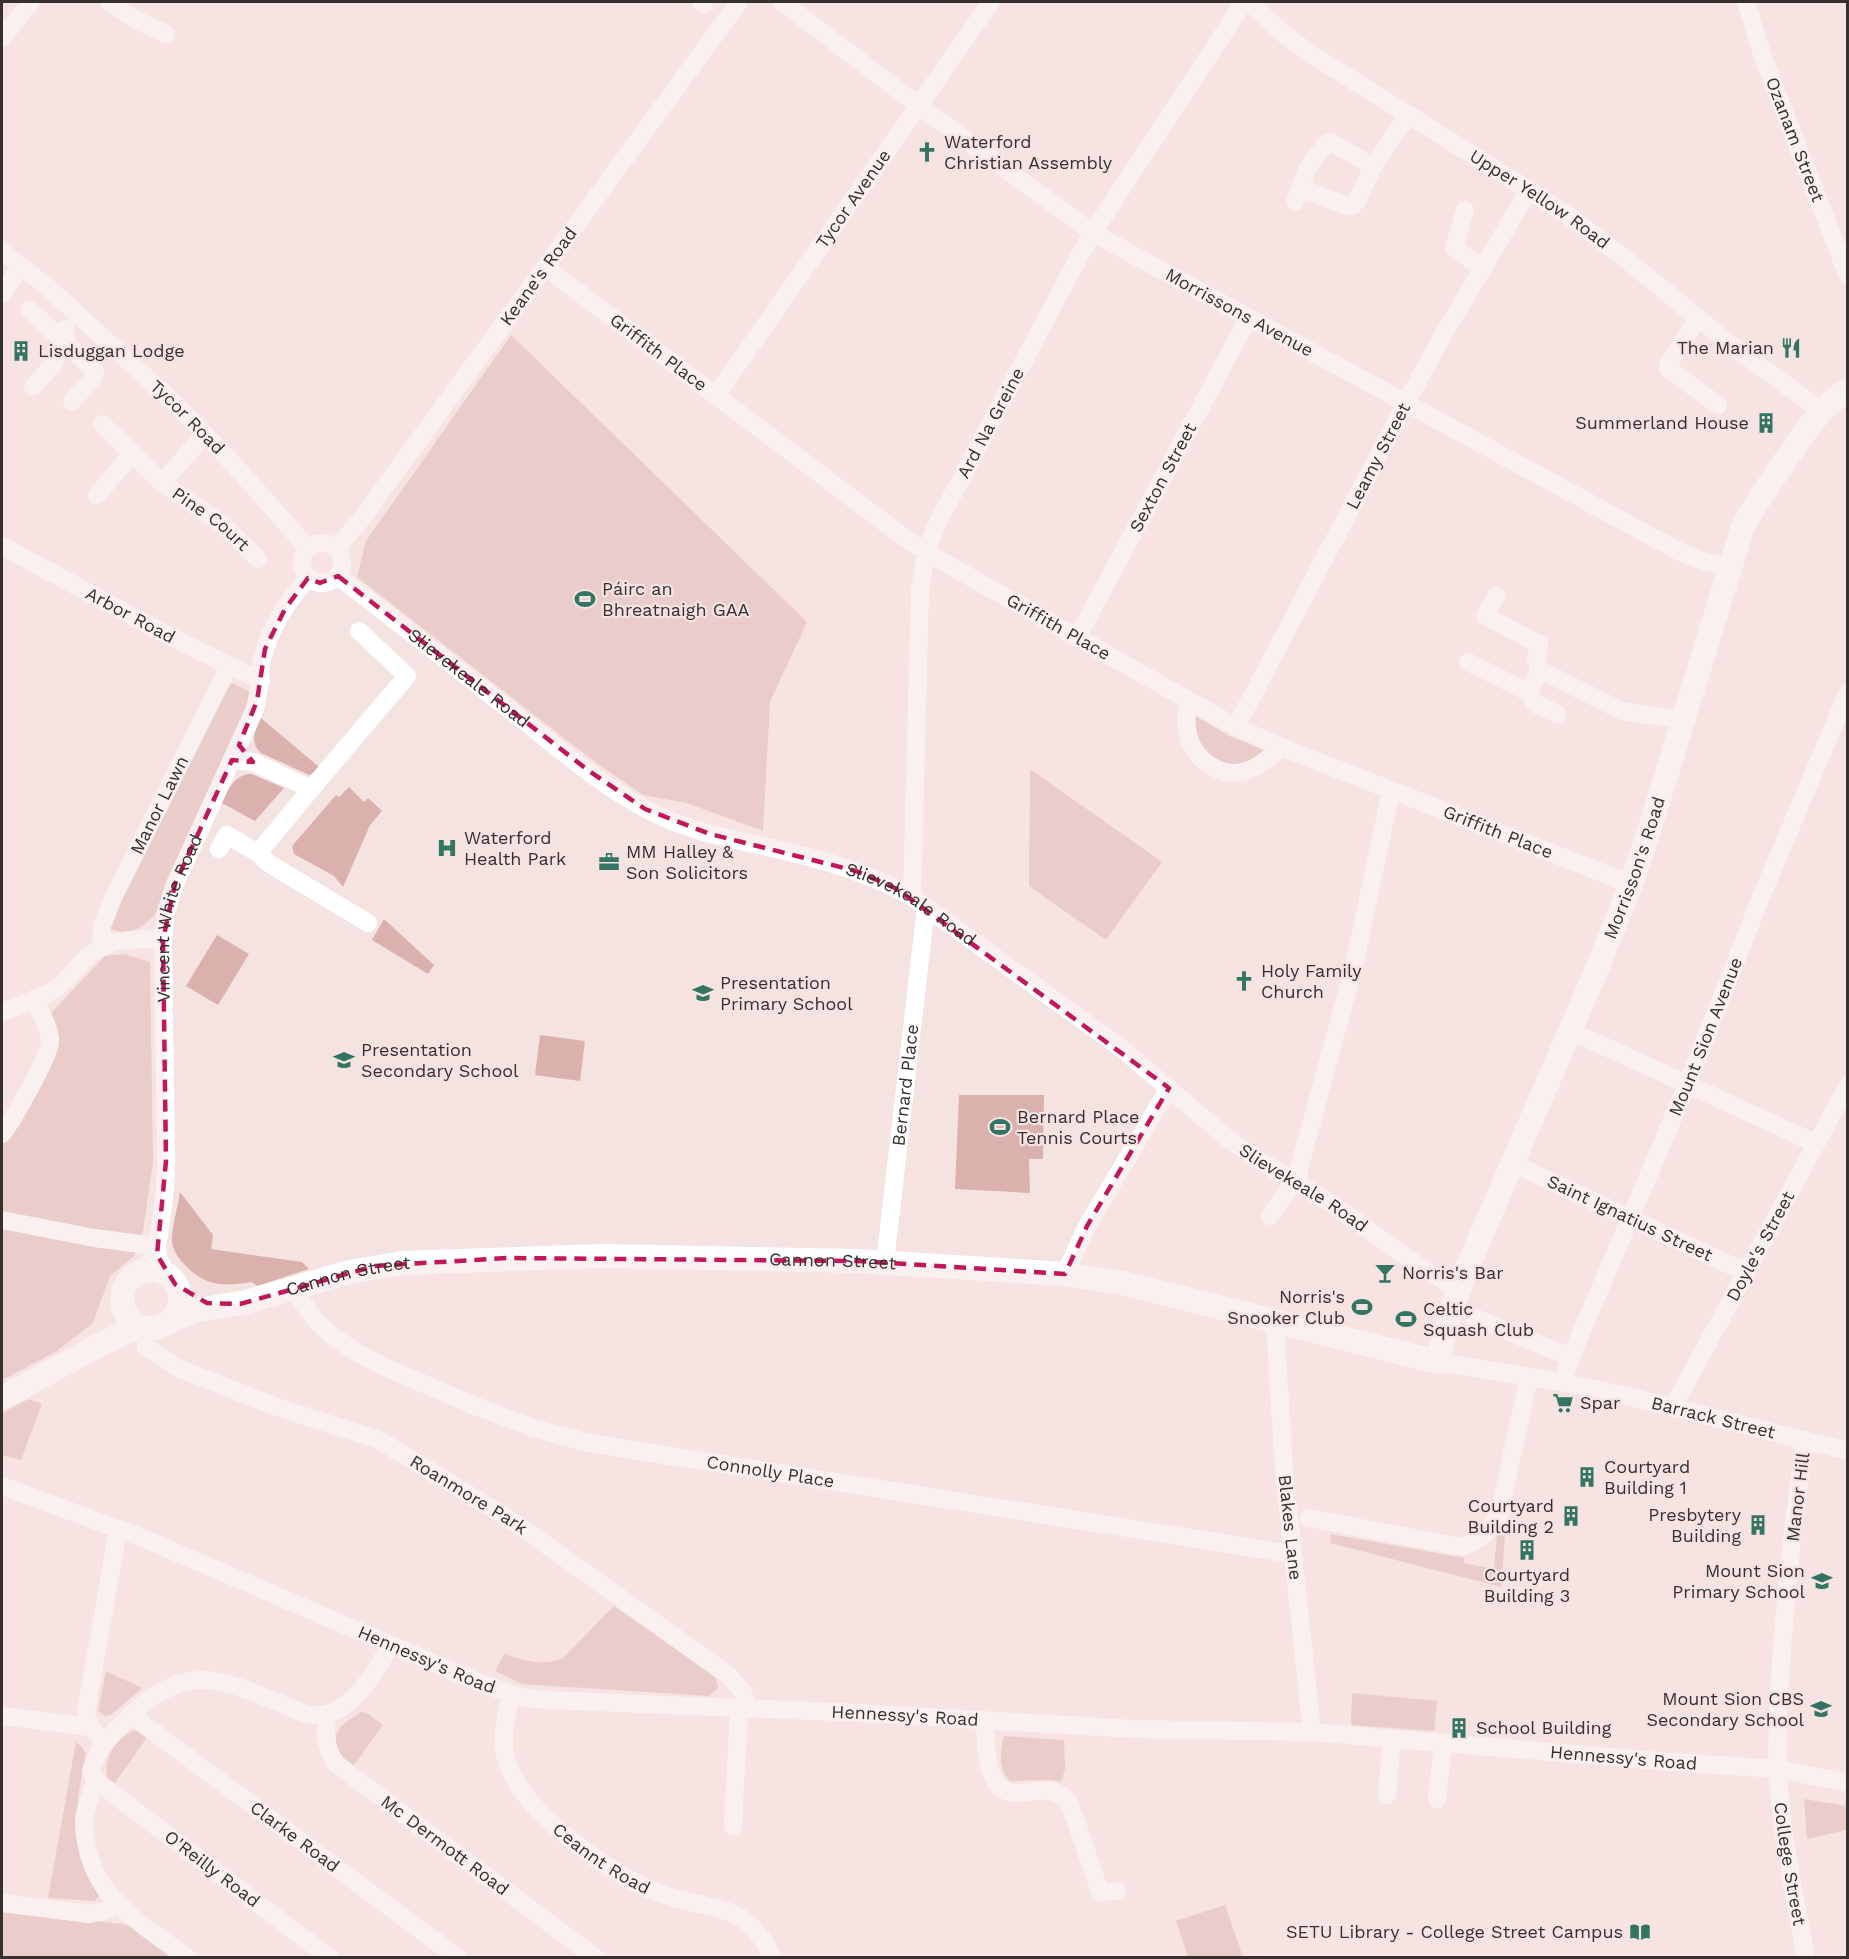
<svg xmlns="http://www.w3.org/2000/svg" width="1849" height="1959" viewBox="0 0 1849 1959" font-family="'Work Sans',sans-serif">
<rect width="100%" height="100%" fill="#f5e3e2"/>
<!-- green -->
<g fill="#dbb1ad">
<path d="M 511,335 L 807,622 L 770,702 L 763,831 L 687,803 L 643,795 L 591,759 L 357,577 L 366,541 Z"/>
<path d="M 233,683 L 250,692 L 249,703 L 231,747 L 154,916 C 139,929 129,938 109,928 L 116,904 L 226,687 Z"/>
<path d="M 1192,714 L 1229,736 L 1269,752 L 1251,764 L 1222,765 L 1198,745 Z"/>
<path d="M 261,718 L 319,767 L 314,773 L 309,775 L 261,753 C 249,742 255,731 261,718 Z"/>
<path d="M 1030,769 L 1162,862 L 1106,940 L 1029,886 Z"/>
<path d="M 247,774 L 252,774 L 284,788 L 255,821 L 222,803 C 228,789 232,779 247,774 Z"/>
<path d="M 349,787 L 364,802 L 368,798 L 382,811 L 370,825 L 343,887 L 334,876 L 294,854 L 292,846 L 336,795 L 339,797 Z"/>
<path d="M 384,919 L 434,965 L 428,974 L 372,940 Z"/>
<path d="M 217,935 L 249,954 L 218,1005 L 186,986 Z"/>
<path d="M 124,954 L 150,962 L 153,1162 L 143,1231 L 134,1256 L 110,1276 L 93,1323 L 57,1351 L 2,1380 L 2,1140 L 56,1048 L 52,1012 L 105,956 Z"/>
<path d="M 540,1035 L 585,1041 L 580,1081 L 535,1075 Z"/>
<path d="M 959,1095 L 1044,1095 L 1043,1159 L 1029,1159 L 1030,1193 L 955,1189 Z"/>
<path d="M 180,1192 L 213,1235 L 211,1249 L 302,1262 L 309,1269 L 257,1286 L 252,1282 C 223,1287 204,1286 184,1264 C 179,1259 173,1250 172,1243 C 171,1229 178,1207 180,1192 Z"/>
<path d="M 29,1399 L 42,1404 L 21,1460 L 2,1455 L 2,1413 Z"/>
<path d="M 1331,1534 L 1464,1558 L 1464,1563 L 1494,1569 L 1497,1535 L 1505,1536 L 1501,1587 L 1330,1543 Z"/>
<path d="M 614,1606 L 716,1678 L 718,1688 L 709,1696 L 522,1684 L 495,1671 L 504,1654 C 525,1660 542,1667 563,1658 Z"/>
<path d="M 106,1671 L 142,1688 L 111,1715 L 105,1716 L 98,1711 Z"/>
<path d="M 1352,1693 L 1437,1701 L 1434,1731 L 1351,1725 Z"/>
<path d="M 361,1712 L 367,1713 L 383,1725 L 354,1765 C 341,1758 329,1743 340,1728 C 345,1722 354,1717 361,1712 Z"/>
<path d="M 142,1729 L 150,1733 L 112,1787 C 96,1765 117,1731 142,1729 Z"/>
<path d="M 1004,1736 L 1064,1740 L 1065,1769 L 1061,1782 L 1051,1780 L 1010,1781 C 998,1770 1000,1751 1004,1736 Z"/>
<path d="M 76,1742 L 83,1748 L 86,1755 C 79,1789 71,1822 82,1857 C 86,1870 93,1883 99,1895 L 95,1901 L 48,1898 Z"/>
<path d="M 1804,1799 L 1847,1806 L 1847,1830 L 1807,1839 Z"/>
<path d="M 1225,1905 L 1243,1957 L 1188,1957 L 1176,1921 Z"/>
<path d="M 2,1909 L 128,1925 L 172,1958 L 2,1958 Z"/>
</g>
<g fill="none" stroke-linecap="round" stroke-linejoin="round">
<!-- minor -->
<g stroke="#fff" stroke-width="18">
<path d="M 109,2 L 136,20 L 166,34"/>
<path d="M 701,2 L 704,4"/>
<path id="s1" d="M 782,2 L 918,105 L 1093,233 L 1680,552 L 1704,561 L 1728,567"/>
<path id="s2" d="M 1249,2 L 1285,35 L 1314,56 L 1529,190 L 1573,219 L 1623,257 L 1735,348 L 1822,411"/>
<path id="s3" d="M 1746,2 L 1764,60 L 1848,276"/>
<path d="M 2,38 L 31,2"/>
<path d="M 1300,188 L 1345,205 L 1352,206 L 1357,201 L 1373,166"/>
<path d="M 1295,202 L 1307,169 L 1326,144 L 1330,142 L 1336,145 L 1373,166 L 1408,115"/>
<path d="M 1465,210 L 1454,248 L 1482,268"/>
<path id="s4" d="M 2,251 L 51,290 L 172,401 L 228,458 L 308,548"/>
<path id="s5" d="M 545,267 L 905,538 L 940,560 L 1236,727 L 1281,747 L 1631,884"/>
<path d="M 2,294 L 21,266"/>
<path d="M 30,310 L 54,332 L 64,332 C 64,348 86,360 95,372 L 93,379 L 72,401"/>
<path d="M 1698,318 L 1669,363 L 1668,369 L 1718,405"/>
<path d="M 33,387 L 55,362 L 60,339 L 66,329"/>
<path id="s6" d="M 717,394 L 991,2"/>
<path d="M 102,424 L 162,483"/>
<path id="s7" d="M 205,434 L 162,483 L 222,524 L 258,559"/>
<path d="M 97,495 L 131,455"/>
<circle cx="322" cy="563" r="20"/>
<path id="s8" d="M 2,546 L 169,636 L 261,681"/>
<path id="s9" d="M 336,548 L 359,522 L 739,2"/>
<path id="s10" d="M 338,576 C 400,624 462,673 524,721 C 564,753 608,791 654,813 C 696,834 743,841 789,852 C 832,862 873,875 912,897 L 1121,1048 L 1227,1138 L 1257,1159 L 1332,1204 L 1429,1273 L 1459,1288"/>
<path id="s11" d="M 1077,638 L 1248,319"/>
<path d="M 1468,662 L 1528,692 L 1540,670 L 1536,658 L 1539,644 L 1485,616 L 1496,596"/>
<path d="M 1540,670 L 1622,711 L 1683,720"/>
<path d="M 1528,692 L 1536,704 L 1557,714"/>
<path d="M 1188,701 C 1183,729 1189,755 1215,768 C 1224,773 1233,774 1242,772 C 1258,769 1270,757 1281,747"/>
<path id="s12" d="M 1236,727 L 1406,403 L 1442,337 L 1529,190"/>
<path d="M 232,760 L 253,762 L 311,789 L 258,853 L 268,863 L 368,923"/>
<path d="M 311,789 L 407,676 L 359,631"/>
<path d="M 219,849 L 227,835 L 258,853"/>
<path id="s13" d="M 912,897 L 920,592 L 926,552 L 937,524 L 1080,255 L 1107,211 L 1244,2"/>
<path id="s14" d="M 101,946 L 102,926 L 113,898 L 229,666"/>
<path d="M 2,1012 C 20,1005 41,999 58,987 C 68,980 75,969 84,960 C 105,938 135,938 163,940"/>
<path d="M 1571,1031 L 1815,1143"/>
<path d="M 2,1134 C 12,1122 48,1058 50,1043 C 51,1029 40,1012 34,999"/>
<path id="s15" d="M 1514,1164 L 1745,1272"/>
<path d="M 1299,1183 L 1299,1170 L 1304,1150 L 1353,970 L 1391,791"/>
<path d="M 1270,1216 L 1295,1181"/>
<path d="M 2,1220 L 94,1238 L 157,1246"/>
<path d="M 157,1246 L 158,1258 L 167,1275"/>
<path id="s16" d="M 885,1262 L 926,907"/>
<path d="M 1065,1274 L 1087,1226 L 1169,1088"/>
<path id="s17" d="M 134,1276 C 141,1271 148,1267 152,1260 C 161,1244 166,1181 166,1161 L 163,940 L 166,912 L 175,884 L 254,711 C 260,694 259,678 262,660 C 268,631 288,600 308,578"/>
<path id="s18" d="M 292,1288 L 316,1321 L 331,1335 L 356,1352 L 385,1367 L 470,1404 L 533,1428 L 585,1442 L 652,1453 L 1292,1554"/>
<path d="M 1473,1317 L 1570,1357"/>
<path id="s19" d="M 1275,1322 L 1284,1470 L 1312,1732"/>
<path id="s20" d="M 146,1347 L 180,1369 L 277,1407 L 379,1440 L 514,1522 L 727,1674 L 743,1692 L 748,1710"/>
<path id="s21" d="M 1437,1362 L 1562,1382 L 1622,1395 L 1848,1451"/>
<path id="s22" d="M 1562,1382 L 1575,1347 L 1687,1085 L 1761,897 L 1848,692"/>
<path id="s23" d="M 1673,1407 L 1848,1085"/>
<path id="s24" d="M 1805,1440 C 1795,1510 1787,1579 1782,1649 C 1779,1691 1776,1735 1778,1777 C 1782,1838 1795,1898 1806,1958"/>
<path id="s25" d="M 2,1486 L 140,1537 L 480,1683 L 521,1697 L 546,1700 L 862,1713 L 1134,1729 L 1312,1732 L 1671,1762 L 1778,1769 L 1848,1783"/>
<path d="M 1309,1518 L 1461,1547 C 1480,1541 1489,1532 1499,1515 L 1529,1377"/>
<path id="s26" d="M 511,1695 C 506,1716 500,1740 507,1762 C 521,1811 610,1874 656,1892 C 709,1913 744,1897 773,1958"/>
<path id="s27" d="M 327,1714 C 325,1733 325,1749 336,1764 L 596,1958"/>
<path id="s28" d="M 131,1715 L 458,1958"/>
<path d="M 2,1716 L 90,1727"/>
<path d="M 985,1721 C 986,1739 985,1770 998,1785 C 1016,1807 1050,1774 1070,1804 L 1100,1892 L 1117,1891"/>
<path d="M 105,1742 L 90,1727 L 86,1712 L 118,1529"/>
<path id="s29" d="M 95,1780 L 330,1958"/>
<path d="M 1387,1795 L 1392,1739"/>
<path d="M 1437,1799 L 1443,1743"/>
<path d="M 733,1826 L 739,1709"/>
<path d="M 2,1903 L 89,1914 L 105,1911 L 118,1904"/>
<path d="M 188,1958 C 137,1920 88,1897 84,1825 C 83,1809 95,1790 94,1780 C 94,1777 92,1774 91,1771 C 98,1746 115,1730 133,1713 C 188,1662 222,1679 284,1705 C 297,1711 312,1718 327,1714 C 357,1706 376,1669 391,1645"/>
</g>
<!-- major -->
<g stroke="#fff" stroke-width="24">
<circle cx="151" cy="1299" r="29"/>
<path id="s30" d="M 169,1322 L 193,1311 L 246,1302 L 350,1272 L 403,1263 L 603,1256 L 857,1261 L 1065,1274 L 1123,1283 L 1437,1362 L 1449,1316 L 1466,1270 L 1594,976 L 1631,884 L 1649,831 L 1742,529 C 1751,510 1764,492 1776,474 C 1796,446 1816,408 1848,390"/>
<path d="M 2,1398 L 103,1343 L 127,1332 L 146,1328"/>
</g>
</g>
<!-- marked area -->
<path d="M0 0H1849V1959H0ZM 338,576 L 589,771 L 645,809 L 710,834 L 856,871 L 897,889 L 1169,1088 L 1087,1226 L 1065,1274 L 857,1261 L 506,1258 L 375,1266 L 240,1304 L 207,1303 L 175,1284 L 157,1255 L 166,1161 L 163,940 L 175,884 L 232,760 L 253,762 L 239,745 L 257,701 L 265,649 L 285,609 L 308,578 L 320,583 Z" fill="#f5e3e2" fill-opacity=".55" fill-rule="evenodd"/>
<path fill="none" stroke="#c2185b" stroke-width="4.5" stroke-dasharray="12 8" stroke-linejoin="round" d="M 338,576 L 589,771 L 645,809 L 710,834 L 856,871 L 897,889 L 1169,1088 L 1087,1226 L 1065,1274 L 857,1261 L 506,1258 L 375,1266 L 240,1304 L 207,1303 L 175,1284 L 157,1255 L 166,1161 L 163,940 L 175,884 L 232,760 L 253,762 L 239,745 L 257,701 L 265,649 L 285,609 L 308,578 L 320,583 Z"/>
<!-- icons -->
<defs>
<g id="church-bare" transform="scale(1.62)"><path d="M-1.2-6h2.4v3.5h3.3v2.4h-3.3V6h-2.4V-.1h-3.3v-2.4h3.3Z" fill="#337462" stroke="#f5e3e2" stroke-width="2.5" paint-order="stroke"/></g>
<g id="restaurant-bare" transform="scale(1.62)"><path d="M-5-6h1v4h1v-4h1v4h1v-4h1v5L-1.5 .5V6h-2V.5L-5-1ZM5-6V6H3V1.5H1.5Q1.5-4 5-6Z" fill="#337462" stroke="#f5e3e2" stroke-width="2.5" paint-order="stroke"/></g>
<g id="building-bare" transform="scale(1.62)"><path d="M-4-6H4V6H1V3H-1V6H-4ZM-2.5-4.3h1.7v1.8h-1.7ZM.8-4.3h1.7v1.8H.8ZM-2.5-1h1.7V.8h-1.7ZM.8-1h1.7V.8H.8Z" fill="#337462" stroke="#f5e3e2" stroke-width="2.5" paint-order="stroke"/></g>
<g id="stadium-bare" transform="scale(1.62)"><path d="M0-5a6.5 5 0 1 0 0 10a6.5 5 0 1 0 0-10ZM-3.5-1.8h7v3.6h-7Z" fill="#337462" stroke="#f5e3e2" stroke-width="2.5" paint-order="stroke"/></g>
<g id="hospital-bare" transform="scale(1.62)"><path d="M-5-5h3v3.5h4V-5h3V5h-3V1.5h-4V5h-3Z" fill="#337462" stroke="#f5e3e2" stroke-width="2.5" paint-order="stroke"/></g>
<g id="office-bare" transform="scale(1.62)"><path d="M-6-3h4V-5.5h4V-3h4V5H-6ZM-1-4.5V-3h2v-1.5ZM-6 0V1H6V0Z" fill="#337462" stroke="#f5e3e2" stroke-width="2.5" paint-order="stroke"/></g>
<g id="school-bare" transform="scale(1.62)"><path d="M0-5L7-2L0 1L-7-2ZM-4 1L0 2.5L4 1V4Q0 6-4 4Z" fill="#337462" stroke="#f5e3e2" stroke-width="2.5" paint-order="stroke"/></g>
<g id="bar-bare" transform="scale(1.62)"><path d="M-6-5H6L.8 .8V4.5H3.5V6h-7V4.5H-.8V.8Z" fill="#337462" stroke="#f5e3e2" stroke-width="2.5" paint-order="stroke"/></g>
<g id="supermarket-bare" transform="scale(1.62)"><path d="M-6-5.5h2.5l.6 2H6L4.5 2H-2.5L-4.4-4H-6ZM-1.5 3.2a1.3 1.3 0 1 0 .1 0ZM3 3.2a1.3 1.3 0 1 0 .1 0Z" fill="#337462" stroke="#f5e3e2" stroke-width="2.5" paint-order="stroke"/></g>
<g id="library-bare" transform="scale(1.62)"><path d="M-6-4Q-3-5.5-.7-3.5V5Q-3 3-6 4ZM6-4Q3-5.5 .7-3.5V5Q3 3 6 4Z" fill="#337462" stroke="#f5e3e2" stroke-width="2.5" paint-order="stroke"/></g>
</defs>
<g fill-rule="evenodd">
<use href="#church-bare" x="927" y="152"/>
<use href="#restaurant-bare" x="1791" y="348"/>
<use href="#building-bare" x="21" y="351"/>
<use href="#building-bare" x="1766" y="423"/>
<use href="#stadium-bare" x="585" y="599"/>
<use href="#hospital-bare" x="447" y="848"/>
<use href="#office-bare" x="609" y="862"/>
<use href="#church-bare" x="1244" y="981"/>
<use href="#school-bare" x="703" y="993"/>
<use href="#school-bare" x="344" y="1060"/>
<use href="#stadium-bare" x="1000" y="1127"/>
<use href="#bar-bare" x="1385" y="1273"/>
<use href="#stadium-bare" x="1362" y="1307"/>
<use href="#stadium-bare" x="1406" y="1319"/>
<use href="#supermarket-bare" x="1563" y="1403"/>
<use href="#building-bare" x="1587" y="1477"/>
<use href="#building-bare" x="1571" y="1516"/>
<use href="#building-bare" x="1758" y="1525"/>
<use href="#building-bare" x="1527" y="1550"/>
<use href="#school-bare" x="1822" y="1581"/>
<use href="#school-bare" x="1821" y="1709"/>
<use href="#building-bare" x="1459" y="1728"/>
<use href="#library-bare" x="1640" y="1932"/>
</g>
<g text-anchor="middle" stroke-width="4.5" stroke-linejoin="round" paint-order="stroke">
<!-- street labels -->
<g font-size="18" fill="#36302f" stroke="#f5e3e2">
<text dy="6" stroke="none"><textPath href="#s3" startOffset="146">Ozanam Street</textPath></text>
<text dy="6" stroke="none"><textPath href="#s6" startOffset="238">Tycor Avenue</textPath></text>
<text dy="6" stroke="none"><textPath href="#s2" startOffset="352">Upper Yellow Road</textPath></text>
<text dy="6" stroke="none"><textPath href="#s9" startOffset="339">Keane's Road</textPath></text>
<text dy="6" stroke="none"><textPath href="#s1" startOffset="554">Morrissons Avenue</textPath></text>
<text dy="6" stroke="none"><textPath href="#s5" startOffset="142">Griffith Place</textPath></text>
<text dy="6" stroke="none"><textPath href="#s4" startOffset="249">Tycor Road</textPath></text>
<text dy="6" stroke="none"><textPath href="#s13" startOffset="490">Ard Na Greine</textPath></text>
<text dy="6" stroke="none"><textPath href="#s12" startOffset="306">Leamy Street</textPath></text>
<text dy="6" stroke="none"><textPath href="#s11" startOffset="182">Sexton Street</textPath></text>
<text dy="6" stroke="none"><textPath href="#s7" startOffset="126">Pine Court</textPath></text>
<text dy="6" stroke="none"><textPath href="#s8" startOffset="146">Arbor Road</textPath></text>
<text dy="6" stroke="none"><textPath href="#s5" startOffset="628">Griffith Place</textPath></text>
<text dy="6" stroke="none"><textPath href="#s10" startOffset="166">Slievekeale Road</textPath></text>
<text dy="6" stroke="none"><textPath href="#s14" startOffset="154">Manor Lawn</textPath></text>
<text dy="6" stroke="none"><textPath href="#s5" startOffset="1114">Griffith Place</textPath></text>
<text dy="6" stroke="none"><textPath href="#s30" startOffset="1820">Morrisson's Road</textPath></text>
<text dy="6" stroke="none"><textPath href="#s10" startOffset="670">Slievekeale Road</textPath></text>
<text dy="6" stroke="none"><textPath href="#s17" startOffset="370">Vincent White Road</textPath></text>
<text dy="6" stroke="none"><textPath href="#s22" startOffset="374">Mount Sion Avenue</textPath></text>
<text dy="6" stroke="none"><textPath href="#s16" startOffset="178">Bernard Place</textPath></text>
<text dy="6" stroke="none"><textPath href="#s10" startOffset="1156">Slievekeale Road</textPath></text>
<text dy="6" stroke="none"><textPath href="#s15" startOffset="128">Saint Ignatius Street</textPath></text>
<text dy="6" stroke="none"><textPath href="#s23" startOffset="183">Doyle's Street</textPath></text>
<text dy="6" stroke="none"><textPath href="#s30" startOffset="672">Cannon Street</textPath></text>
<text dy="6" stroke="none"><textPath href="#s30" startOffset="186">Cannon Street</textPath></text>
<text dy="6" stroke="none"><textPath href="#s21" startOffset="282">Barrack Street</textPath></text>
<text dy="6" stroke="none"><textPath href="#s18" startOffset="526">Connolly Place</textPath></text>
<text dy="6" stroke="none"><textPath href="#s20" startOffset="357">Roanmore Park</textPath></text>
<text transform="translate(1798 1497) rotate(-83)" y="6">Manor Hill</text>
<text dy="6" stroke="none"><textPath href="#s19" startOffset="206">Blakes Lane</textPath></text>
<text dy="6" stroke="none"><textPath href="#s25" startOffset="459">Hennessy's Road</textPath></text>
<text dy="6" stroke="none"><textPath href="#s25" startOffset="945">Hennessy's Road</textPath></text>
<text dy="6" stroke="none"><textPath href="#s25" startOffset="1665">Hennessy's Road</textPath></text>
<text dy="6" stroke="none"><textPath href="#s28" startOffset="204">Clarke Road</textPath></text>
<text dy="6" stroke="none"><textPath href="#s27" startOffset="188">Mc Dermott Road</textPath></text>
<text dy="6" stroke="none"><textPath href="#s26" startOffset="206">Ceannt Road</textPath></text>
<text dy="6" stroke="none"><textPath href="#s24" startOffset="426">College Street</textPath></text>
<text dy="6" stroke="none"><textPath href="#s29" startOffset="147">O'Reilly Road</textPath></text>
</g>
<!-- poi labels -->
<g font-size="18" fill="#36302f" stroke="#f5e3e2" text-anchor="start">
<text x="944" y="148">Waterford<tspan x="944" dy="21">Christian Assembly</tspan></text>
<text x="1774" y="354" text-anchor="end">The Marian</text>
<text x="38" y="357">Lisduggan Lodge</text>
<text x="1749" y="429" text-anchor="end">Summerland House</text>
<text x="602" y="595">Páirc an<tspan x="602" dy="21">Bhreatnaigh GAA</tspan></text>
<text x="464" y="844">Waterford<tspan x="464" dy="21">Health Park</tspan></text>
<text x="626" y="858">MM Halley &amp;<tspan x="626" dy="21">Son Solicitors</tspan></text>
<text x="1261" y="977">Holy Family<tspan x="1261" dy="21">Church</tspan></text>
<text x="720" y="989">Presentation<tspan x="720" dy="21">Primary School</tspan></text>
<text x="361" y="1056">Presentation<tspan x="361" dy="21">Secondary School</tspan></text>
<text x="1017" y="1123">Bernard Place<tspan x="1017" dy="21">Tennis Courts</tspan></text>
<text x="1402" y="1279">Norris's Bar</text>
<text x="1345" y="1303" text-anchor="end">Norris's<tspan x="1345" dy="21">Snooker Club</tspan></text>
<text x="1423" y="1315">Celtic<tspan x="1423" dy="21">Squash Club</tspan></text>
<text x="1580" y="1409">Spar</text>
<text x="1604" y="1473">Courtyard<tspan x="1604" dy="21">Building 1</tspan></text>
<text x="1554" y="1512" text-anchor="end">Courtyard<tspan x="1554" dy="21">Building 2</tspan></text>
<text x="1741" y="1521" text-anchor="end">Presbytery<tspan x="1741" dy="21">Building</tspan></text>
<text x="1805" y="1577" text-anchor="end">Mount Sion<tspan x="1805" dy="21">Primary School</tspan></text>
<text x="1527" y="1581" text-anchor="middle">Courtyard<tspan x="1527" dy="21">Building 3</tspan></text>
<text x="1804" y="1705" text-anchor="end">Mount Sion CBS<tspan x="1804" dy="21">Secondary School</tspan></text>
<text x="1476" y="1734">School Building</text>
<text x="1623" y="1938" text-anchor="end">SETU Library - College Street Campus</text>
</g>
</g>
<!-- border -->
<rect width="1849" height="1959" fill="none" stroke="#36302f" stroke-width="6"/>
</svg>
